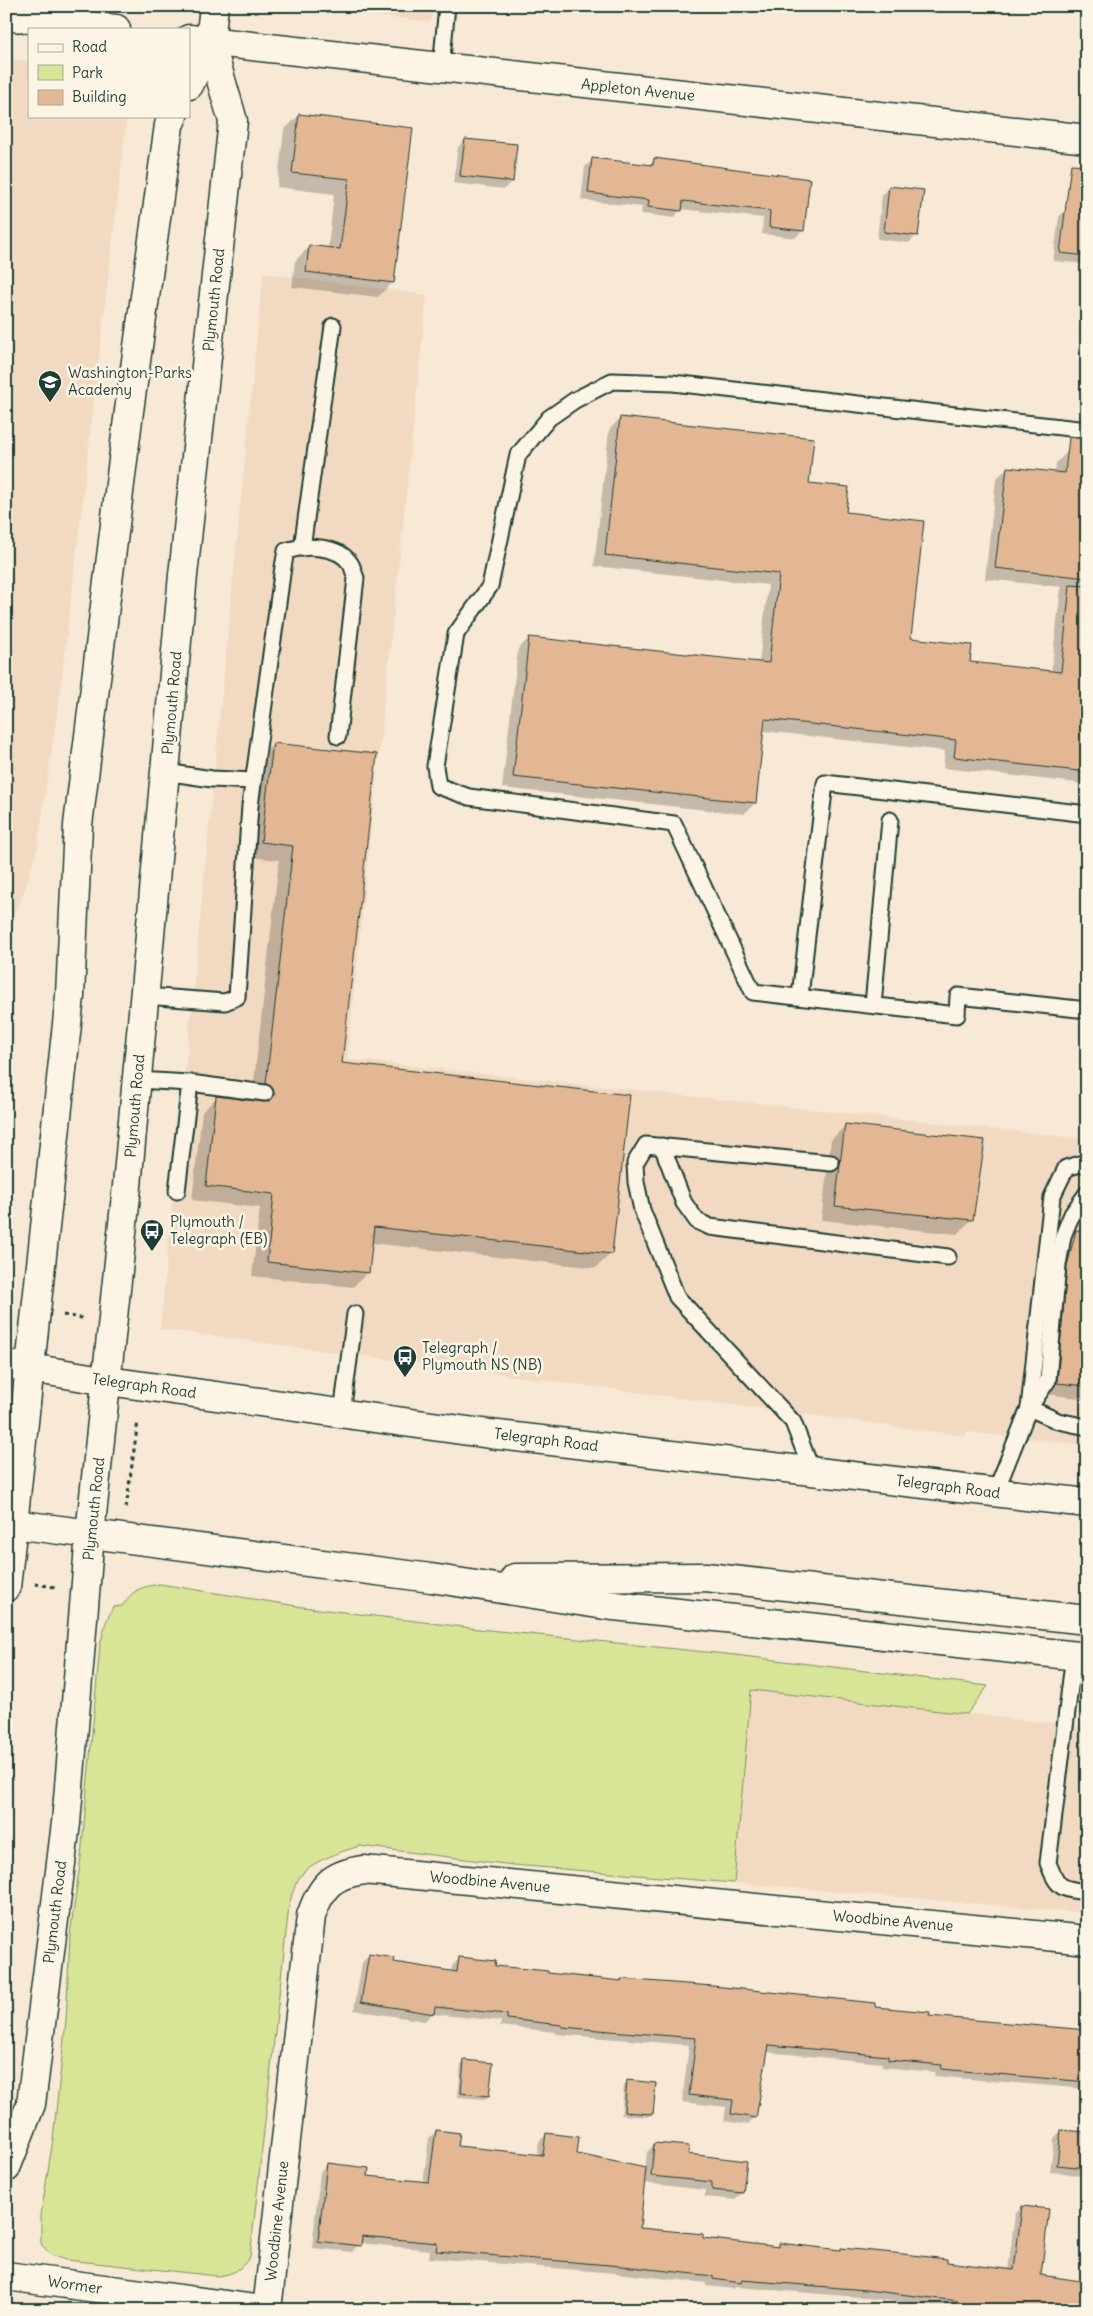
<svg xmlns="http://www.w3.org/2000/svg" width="1093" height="2316" viewBox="0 0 1093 2316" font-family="Delius,sans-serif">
<rect width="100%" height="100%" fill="#f7e9d5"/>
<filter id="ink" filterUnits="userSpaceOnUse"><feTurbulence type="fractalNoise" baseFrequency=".02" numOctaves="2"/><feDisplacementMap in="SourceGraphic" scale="10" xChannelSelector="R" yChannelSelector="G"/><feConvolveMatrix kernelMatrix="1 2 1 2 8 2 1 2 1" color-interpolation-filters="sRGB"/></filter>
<g filter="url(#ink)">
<!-- built -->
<g fill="#f1dac1">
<path d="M 291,6 L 433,6 L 431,22 Z"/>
<path d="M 6,58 L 29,61 L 29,116 L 127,116 L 60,695 L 37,849 L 25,889 L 6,932 Z"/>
<path d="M 263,273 L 427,295 L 347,1059 L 1087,1139 L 1087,1445 L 966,1432 L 966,1436 L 160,1329 Z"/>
<path d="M 751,1690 L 1087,1727 L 1087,1913 L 734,1883 Z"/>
</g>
<!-- green -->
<path fill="#d8e496" stroke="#7c9065" d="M 160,1584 L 303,1607 L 479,1629 L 735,1655 L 988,1686 L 967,1714 L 751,1690 L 734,1883 L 513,1865 L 360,1846 C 346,1850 312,1861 303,1873 C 295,1882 292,1894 289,1906 L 250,2257 C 240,2270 234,2274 218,2276 L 67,2260 L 51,2255 L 41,2244 L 41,2215 L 53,2139 L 66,2021 L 70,1935 L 81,1857 L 100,1645 L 106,1622 L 113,1607 L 122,1606 C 134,1589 140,1587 160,1584 Z"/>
<!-- shadow -->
<g fill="#0003">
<path d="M 299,115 L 411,129 L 393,282 L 378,297 L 292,287 L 295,261 L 310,246 L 328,248 L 334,194 L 277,187 L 284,130 Z"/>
<path d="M 465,140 L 512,181 L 504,189 L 453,183 L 458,147 Z"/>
<path d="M 592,160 L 648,166 L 654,160 L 808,180 L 803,230 L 795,238 L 762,234 L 763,218 L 681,209 L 674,218 L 641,214 L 642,207 L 581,200 L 585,167 Z"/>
<path d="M 889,188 L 917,235 L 909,243 L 877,239 L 882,195 Z"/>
<path d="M 1066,209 L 1087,212 L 1086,264 L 1053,261 L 1059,217 Z"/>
<path d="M 620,418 L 808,484 L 845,514 L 910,639 L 968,663 L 1051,672 L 1061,587 L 985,579 L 996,479 L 1007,468 L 1055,473 L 1056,463 L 1068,451 L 1087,453 L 1087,784 L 943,768 L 945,751 L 763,731 L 755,803 L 744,814 L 502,788 L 518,649 L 529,638 L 759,663 L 768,585 L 594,566 L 609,430 Z"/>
<path d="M 273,744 L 341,1064 L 611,1253 L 596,1268 L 371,1243 L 368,1272 L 353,1287 L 252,1276 L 260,1208 L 192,1200 L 202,1112 L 217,1097 L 257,1103 L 252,1099 L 279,860 L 247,857 L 259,759 Z"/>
<path d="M 846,1125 L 972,1219 L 957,1234 L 821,1220 L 831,1140 Z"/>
<path d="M 1068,1267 L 1087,1269 L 1087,1399 L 1046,1394 L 1056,1278 Z"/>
<path d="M 369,1955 L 393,1963 L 451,1973 L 452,1966 L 460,1958 L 494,1967 L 547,1975 L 620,1982 L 621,1980 L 874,2008 L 928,2017 L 1087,2031 L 1087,2089 L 934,2076 L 935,2072 L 881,2067 L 882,2063 L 766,2052 L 755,2117 L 748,2125 L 724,2121 L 726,2107 L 682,2102 L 689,2045 L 555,2034 L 555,2032 L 500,2026 L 501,2021 L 432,2014 L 425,2021 L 354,2010 L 362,1963 Z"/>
<path d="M 465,2061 L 488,2096 L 485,2099 L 458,2097 L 461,2065 Z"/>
<path d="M 628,2082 L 652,2114 L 648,2117 L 621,2115 L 624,2085 Z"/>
<path d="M 436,2131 L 456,2147 L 537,2156 L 539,2142 L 546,2134 L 576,2155 L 645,2169 L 647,2152 L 655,2144 L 687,2155 L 742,2193 L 735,2200 L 705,2197 L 705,2190 L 643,2183 L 639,2229 L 702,2239 L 776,2247 L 780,2244 L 839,2251 L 841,2249 L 1008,2271 L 1015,2214 L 1022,2207 L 1040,2277 L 1087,2310 L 951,2310 L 951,2308 L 858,2297 L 736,2287 L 733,2289 L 706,2286 L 706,2283 L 615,2273 L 429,2258 L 430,2250 L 360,2243 L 352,2252 L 312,2248 L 320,2172 L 327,2164 L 367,2177 L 423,2183 L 429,2138 Z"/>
<path d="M 1061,2131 L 1086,2168 L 1079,2175 L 1050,2172 L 1054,2138 Z"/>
</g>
<!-- building -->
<g fill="#e3b793" stroke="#1f3d34">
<path d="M 299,114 L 413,128 L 394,283 L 306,272 L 309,245 L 340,249 L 349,179 L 292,173 Z"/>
<path d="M 465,139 L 517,144 L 513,182 L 460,176 Z"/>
<path d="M 592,158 L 653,165 L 654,158 L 810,179 L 804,231 L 769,227 L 770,211 L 683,201 L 682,211 L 648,207 L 649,200 L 588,193 Z"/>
<path d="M 1071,164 L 1087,165 L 1087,256 L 1060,253 Z"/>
<path d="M 889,186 L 924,190 L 918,236 L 884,232 Z"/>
<path d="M 620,417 L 814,438 L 809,483 L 849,487 L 846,512 L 924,521 L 911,638 L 972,645 L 970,662 L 1061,672 L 1070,585 L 1087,586 L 1087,772 L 954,757 L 956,740 L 765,719 L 756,803 L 513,777 L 529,637 L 769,663 L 779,574 L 605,555 Z"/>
<path d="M 1069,437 L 1087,439 L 1087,578 L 995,568 L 1007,467 L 1065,473 Z"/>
<path d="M 273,743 L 377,754 L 342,1063 L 630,1095 L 612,1254 L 374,1227 L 369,1273 L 267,1262 L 274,1194 L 206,1186 L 216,1096 L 264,1102 L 269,1101 L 274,1095 L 273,1089 L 266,1084 L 293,846 L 261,842 Z"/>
<path d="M 845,1124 L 985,1140 L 973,1220 L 835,1206 Z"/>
<path d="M 1076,1230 L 1087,1231 L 1087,1386 L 1057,1383 L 1067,1266 Z"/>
<path d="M 369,1954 L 395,1958 L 394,1962 L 457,1972 L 459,1957 L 496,1961 L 495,1966 L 548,1971 L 548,1973 L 621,1981 L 621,1979 L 713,1986 L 875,2003 L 875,2007 L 930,2012 L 929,2016 L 1087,2030 L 1087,2082 L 941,2069 L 942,2065 L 888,2060 L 888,2056 L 769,2045 L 756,2118 L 731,2114 L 733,2100 L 689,2095 L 696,2038 L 562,2027 L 562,2025 L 507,2019 L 507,2014 L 435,2007 L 434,2014 L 361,2002 Z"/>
<path d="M 464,2060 L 493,2063 L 489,2096 L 461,2093 Z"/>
<path d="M 627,2080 L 656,2083 L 653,2114 L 624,2112 Z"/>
<path d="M 436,2130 L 460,2133 L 458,2146 L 543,2155 L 546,2133 L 579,2137 L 577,2154 L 646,2168 L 640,2228 L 703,2234 L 703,2238 L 779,2247 L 779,2243 L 841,2250 L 841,2248 L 894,2253 L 947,2259 L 947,2262 L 1014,2270 L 1022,2206 L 1049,2209 L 1041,2275 L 1087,2282 L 1087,2310 L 1006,2310 L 958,2304 L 958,2301 L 866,2290 L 742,2280 L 741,2283 L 713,2279 L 713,2276 L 622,2266 L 436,2251 L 437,2243 L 362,2236 L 361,2246 L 318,2241 L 327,2163 L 369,2168 L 368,2176 L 429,2182 Z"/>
<path d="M 1061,2130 L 1087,2132 L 1087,2168 L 1057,2165 Z"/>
<path d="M 654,2143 L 689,2146 L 688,2154 L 747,2161 L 743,2193 L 712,2190 L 712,2182 L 651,2176 Z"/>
</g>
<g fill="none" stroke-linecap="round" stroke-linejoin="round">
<!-- lane casing -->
<g stroke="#1f3d34" stroke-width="19">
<g id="lane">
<path d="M 441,68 L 447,6"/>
<path d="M 1087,430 L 673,383 L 612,381 L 575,400 L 549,418 L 518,455 L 490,586 L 456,634 L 435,766 L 438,786 L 469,797 L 674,824 L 753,992 L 957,1015 L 958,996 L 1087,1010"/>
<path d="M 302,548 L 333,326"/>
<path d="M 165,772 L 212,779 L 253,781"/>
<path d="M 145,996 L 225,1002 L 237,997 L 250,806 L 283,567 L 286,551 C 305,545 338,545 350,563 C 353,567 354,574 356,578 L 338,736"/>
<path d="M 800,996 L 825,783 L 1087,814"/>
<path d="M 873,1005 L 890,820"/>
<path d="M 137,1080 L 190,1083 L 177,1191"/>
<path d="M 190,1083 L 265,1093"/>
<path d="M 662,1146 L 684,1203 L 697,1221 L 710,1227 L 948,1257"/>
<path d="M 1087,1193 L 1072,1214 L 1063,1236 L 1058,1265 L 1048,1380 L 1029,1408 L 1058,1421 L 1087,1427"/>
<path d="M 342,1413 L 355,1314"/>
<path d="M 812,1471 L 793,1422 L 677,1297 L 642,1210 L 636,1182 L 635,1163 L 646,1145 L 831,1163"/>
<path d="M 995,1493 L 1029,1408 L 1052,1197 L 1066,1168 L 1087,1162"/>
<path d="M 1074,1655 L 1048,1863 C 1058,1888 1060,1889 1087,1892"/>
</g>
</g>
<!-- street casing -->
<g stroke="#1f3d34" stroke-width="31">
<g id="street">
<path d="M 6,16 L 116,29"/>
<path d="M 189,39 L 1087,139"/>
<path d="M 6,2276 L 263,2310"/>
<path d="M 267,2310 L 311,1916 C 321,1886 332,1874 364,1870 L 1087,1940"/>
</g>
</g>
<!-- secondary casing -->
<g stroke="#1f3d34" stroke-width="31">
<g id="secondary">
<path d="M 6,1587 L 13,1524"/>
<path d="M 6,2168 L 31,2104 L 66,1823 L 90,1534"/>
</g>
</g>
<!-- primary casing -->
<g stroke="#1f3d34" stroke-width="31">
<g id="primary">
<path d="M 189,85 L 210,42 L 214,6"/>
<path d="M 6,1364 L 108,1381 L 490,1434 L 1087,1503"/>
<path d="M 6,1523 L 431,1578 L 605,1605 L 1087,1657"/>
<path d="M 13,1524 L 70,996 L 78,825 L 129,411 L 169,125 L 173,116"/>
<path d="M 90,1534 L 127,1186 L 183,575 L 233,121 L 210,42"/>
<path d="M 515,1578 L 706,1577 L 1087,1620"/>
</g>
</g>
<!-- path -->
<g stroke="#1f3d34" stroke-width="3" stroke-dasharray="4 4" stroke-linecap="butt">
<path d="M 63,1315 L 82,1318"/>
<path d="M 126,1508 L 138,1421"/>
<path d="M 35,1584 L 55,1587"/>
</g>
<!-- lane -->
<use href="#lane" stroke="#fcf5e5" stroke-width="15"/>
<!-- street -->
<use href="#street" stroke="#fcf5e5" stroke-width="28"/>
<!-- secondary -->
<use href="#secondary" stroke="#fcf5e5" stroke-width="28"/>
<!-- primary -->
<use href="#primary" stroke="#fcf5e5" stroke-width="28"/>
</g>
</g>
<!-- icons -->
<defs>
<g id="school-pin" transform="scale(1.25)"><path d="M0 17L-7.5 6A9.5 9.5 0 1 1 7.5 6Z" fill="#1f3d34" stroke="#fcf5e5"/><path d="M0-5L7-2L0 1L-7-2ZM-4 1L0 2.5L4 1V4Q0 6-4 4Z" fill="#fff"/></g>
<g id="bus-pin" transform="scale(1.25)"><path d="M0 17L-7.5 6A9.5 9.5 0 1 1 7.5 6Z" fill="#1f3d34" stroke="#fcf5e5"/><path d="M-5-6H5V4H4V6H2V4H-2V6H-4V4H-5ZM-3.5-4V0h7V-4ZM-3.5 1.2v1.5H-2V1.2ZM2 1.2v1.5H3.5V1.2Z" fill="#fff"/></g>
</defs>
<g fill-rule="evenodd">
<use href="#school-pin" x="50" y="382"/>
<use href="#bus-pin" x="152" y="1231"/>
<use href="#bus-pin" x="405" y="1357"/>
</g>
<g text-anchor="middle" stroke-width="5" stroke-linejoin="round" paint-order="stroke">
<!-- street labels -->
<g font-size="15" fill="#1f3d34" stroke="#fcf5e5">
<text transform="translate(638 90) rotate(6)" y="5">Appleton Avenue</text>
<text transform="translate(214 300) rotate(-84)" y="5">Plymouth Road</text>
<text transform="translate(172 703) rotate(-85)" y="5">Plymouth Road</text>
<text transform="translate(135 1106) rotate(-85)" y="5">Plymouth Road</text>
<text transform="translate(144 1386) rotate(8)" y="5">Telegraph Road</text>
<text transform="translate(546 1440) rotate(7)" y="5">Telegraph Road</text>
<text transform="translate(948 1487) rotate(7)" y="5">Telegraph Road</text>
<text transform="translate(94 1509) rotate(-84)" y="5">Plymouth Road</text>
<text transform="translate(490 1882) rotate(5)" y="5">Woodbine Avenue</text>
<text transform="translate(55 1912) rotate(-83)" y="5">Plymouth Road</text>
<text transform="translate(893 1921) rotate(5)" y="5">Woodbine Avenue</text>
<text transform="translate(277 2221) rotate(-84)" y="5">Woodbine Avenue</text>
<text transform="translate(75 2285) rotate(8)" y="5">Wormer</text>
</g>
<!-- poi labels -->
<g font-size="15" fill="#1f3d34" stroke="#fcf5e5" text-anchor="start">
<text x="68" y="378">Washington-Parks<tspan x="68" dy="17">Academy</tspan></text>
<text x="170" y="1227">Plymouth /<tspan x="170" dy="17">Telegraph (EB)</tspan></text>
<text x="422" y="1353">Telegraph /<tspan x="422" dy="17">Plymouth NS (NB)</tspan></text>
</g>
</g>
<!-- margin -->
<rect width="1093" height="2316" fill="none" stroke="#fcf5e5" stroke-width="25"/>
<rect x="12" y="12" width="1068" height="2291" fill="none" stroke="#1f3d34" stroke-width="2" filter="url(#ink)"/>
<!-- legend -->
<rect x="28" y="28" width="162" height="90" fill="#fcf5e5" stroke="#a4ab9e"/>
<rect x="38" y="44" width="25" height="8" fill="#fcf5e5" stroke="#a4ab9e"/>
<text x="72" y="52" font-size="15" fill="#1f3d34">Road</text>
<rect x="38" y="65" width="25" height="15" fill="#d8e496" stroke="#a4ab9e"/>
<text x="72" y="78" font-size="15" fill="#1f3d34">Park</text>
<rect x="38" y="90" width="25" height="15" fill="#e3b793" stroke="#a4ab9e"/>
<text x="72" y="102" font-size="15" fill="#1f3d34">Building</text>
</svg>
